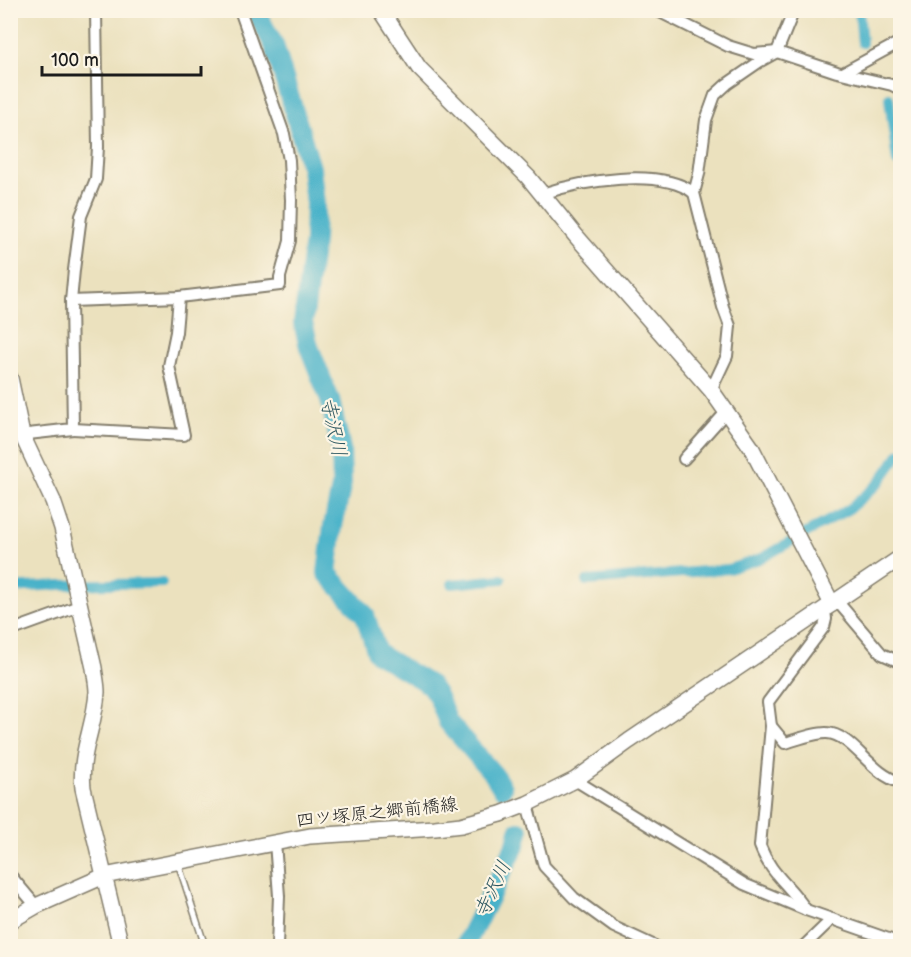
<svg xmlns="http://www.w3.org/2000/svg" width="911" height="957" viewBox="0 0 911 957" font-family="'Balsamiq Sans','Klee One',sans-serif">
<rect width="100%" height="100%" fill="#fcf5e5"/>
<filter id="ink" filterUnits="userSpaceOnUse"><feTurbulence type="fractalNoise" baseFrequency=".0167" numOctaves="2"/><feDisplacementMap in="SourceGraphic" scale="12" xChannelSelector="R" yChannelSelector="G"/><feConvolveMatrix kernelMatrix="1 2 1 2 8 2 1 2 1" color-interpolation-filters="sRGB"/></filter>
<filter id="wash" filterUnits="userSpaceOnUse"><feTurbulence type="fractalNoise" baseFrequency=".008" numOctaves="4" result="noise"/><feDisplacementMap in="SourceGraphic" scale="24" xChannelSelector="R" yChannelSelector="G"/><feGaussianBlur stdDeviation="1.35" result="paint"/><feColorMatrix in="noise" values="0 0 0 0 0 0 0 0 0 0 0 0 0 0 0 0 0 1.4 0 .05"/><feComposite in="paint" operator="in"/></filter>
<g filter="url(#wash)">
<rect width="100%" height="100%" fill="#ebe1be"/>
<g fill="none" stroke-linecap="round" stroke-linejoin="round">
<!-- canal -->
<g stroke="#4ab2c9" stroke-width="10">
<path d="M 859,10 L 862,43"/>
<path d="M 889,98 L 897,162"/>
<path d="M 587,581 L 729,569 L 762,558 L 849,509 L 878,484 L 900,453"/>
<path d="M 452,584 L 502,579"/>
<path d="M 10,588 L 59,585 L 162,583"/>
</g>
<!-- river -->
<g stroke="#4ab2c9" stroke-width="20">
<path d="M 255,10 L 274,45 L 311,168 L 315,204 L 314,241 L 303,323 L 309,347 L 330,400 L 341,449 L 342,483 L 333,526 L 327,573 L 365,615 L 377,653 L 430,685 L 438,697 L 448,722 L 494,775 L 502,788"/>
<path d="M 465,946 L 516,844 L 519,831"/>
</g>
</g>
</g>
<g filter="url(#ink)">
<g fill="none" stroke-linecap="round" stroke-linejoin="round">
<!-- lane casing -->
<g stroke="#847e6d" stroke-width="8">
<path id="lane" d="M 178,863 L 205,946"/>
</g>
<!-- street casing -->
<g stroke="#847e6d" stroke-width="14">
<g id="street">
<path d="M 656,10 L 728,46 L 754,54 L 777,52 L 837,72 L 892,85 L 900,89"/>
<path d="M 843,73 L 900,42"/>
<path d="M 542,194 C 581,181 660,167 694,193"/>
<path d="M 71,301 L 179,297 L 280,285 L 280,277 L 290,241 L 291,200 L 289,160 L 284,134 L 240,10"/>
<path d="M 711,390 L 727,356 L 730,326 L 723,307 L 694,193 L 699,174 L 706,120 L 715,95 L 727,84 L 759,62 L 777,52 L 794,10"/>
<path d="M 73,429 L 184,435 L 169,366 L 176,332 L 179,297"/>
<path d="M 10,436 L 73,429 L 71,301 L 74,270 L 81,216 L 96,179 L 98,147 L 96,10"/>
<path d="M 684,459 L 727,411"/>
<path d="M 837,601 L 882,654 L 900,662"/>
<path d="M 10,631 L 79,606"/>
<path d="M 771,726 L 785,743 C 796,740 816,732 827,733 C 852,734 871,775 900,782"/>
<path d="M 575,780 L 744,884 L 806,910 L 900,943"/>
<path d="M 527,804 L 544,866 L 574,898 L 614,927 L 655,946"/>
<path d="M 275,842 L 279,896 L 277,946"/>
<path d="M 10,875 L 36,906"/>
<path d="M 806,910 C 790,885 771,875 760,846 L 771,726 L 768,702 L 824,627 L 826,619 L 825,609"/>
<path d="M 804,946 L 832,919"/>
</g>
</g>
<!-- secondary casing -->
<g stroke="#847e6d" stroke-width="18">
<g id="secondary">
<path d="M 381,10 L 419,68 L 528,177 L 576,236 L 711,390 L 751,447 L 832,604"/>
<path d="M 10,378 L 22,435 L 53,501 L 62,528 L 94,668 C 95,676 97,684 97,692 C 95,726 79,753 83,788 L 121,946"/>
<path d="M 10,921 L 36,906 L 104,876 L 310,836 L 435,828 L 461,825 L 501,814 L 527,804 L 575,780 L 629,741 L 900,558"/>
</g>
</g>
<!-- lane -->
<use href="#lane" stroke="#fff" stroke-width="5"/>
<!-- street -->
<use href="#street" stroke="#fff" stroke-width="10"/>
<!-- secondary -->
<use href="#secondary" stroke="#fff" stroke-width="15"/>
</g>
</g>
<g text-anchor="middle" stroke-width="4.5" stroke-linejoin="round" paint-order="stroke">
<!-- street labels -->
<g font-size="18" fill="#1c1c1c" stroke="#fcf5e5">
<text transform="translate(377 812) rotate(-6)" y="6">四ツ塚原之郷前橋線</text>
</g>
<!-- water labels -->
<g font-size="20" font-style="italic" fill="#2e5861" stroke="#fcf5e5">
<text transform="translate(334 427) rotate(78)" y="7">寺沢川</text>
<text transform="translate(492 889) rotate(-65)" y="7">寺沢川</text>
</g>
</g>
<!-- margin -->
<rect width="911" height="957" fill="none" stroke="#fcf5e5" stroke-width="36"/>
<!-- scale -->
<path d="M42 66v9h159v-9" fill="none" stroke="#1c1c1c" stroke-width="3"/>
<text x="51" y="66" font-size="18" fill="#1c1c1c" stroke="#fcf5e5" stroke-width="4.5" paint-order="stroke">100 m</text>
</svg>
